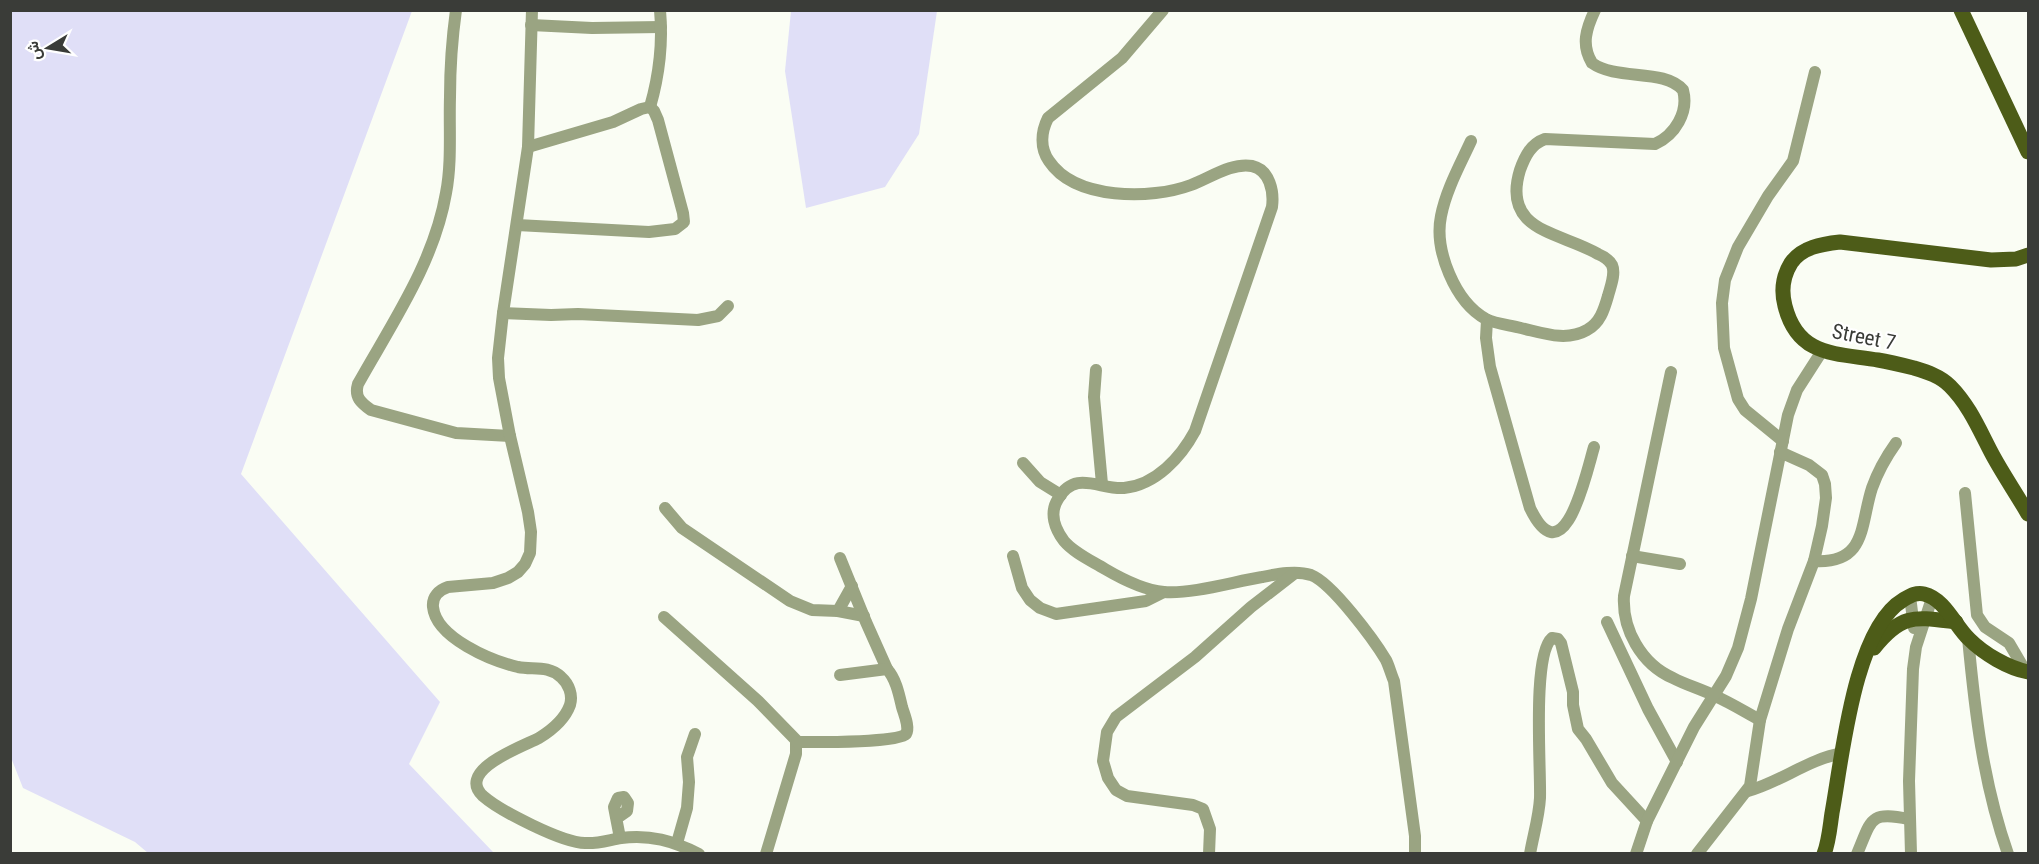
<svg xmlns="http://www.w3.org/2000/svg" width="2039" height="864" viewBox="0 0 2039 864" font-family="'Roboto Condensed',Vazirmatn,sans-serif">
<rect width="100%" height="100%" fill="#fafdf4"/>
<!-- green -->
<g fill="#e0dff7">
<path d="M 11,10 L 412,11 L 241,474 L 440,702 L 409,764 L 493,852 L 492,853 L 148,853 L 135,842 L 23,788 L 10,755 Z"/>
<path d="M 791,11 L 937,11 L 919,134 L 885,187 L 806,208 L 785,71 Z"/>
</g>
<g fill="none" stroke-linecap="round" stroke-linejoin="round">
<!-- minor -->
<g stroke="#9aa482" stroke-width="12">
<path d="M 456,10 C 452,39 450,69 450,97 C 449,129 452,162 446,193 C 434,263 392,323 358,384 C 354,397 361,403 371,410 L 456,433 L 510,436"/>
<path d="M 532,10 L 528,147 L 503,313 L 498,358 L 499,378 L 510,436 L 528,512 L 531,532 L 530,553 L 525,564 L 518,572 L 508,578 L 493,583 L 448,587 C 439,590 432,597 433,607 C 436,638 492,661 518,667 C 533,670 548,665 561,677 C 569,684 573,695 570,705 C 565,719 552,730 539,738 C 524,746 455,770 483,796 C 500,811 563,843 585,843 C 597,844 609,840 621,838 C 650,834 673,841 699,854"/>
<path d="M 1163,10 L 1122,58 L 1048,118 C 1041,132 1040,148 1049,161 C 1075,200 1151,200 1191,185 C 1208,179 1232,162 1252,166 C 1270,170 1274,192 1272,207 L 1195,431 C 1181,457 1156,485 1124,488 C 1100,490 1075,469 1058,499 C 1049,513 1055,529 1064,541 C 1074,553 1092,561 1105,569 C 1122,579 1143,590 1164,592 C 1193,594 1232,582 1262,577 C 1277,574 1296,570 1311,575 C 1332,583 1374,640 1386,660 C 1389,666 1391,674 1394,681 L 1415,836 L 1415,854"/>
<path d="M 531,25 L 592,28 L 661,27"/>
<path d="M 650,107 C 659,76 663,43 660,10"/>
<path d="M 1471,141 C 1460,165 1446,190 1441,216 C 1434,250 1455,302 1486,319 C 1496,324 1510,325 1521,328 C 1543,333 1566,342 1587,330 C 1600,323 1604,310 1608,296 C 1610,288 1616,274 1612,265 C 1609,260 1603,256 1598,254 C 1561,232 1501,232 1520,170 C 1525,156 1531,144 1545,139 L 1655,144 C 1675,135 1689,112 1683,90 C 1664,68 1617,81 1592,63 C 1581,45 1586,29 1595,10"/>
<path d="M 517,225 L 649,232 L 675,229 L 684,222 L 683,213 L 658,120 L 654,111 L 650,107 L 641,109 L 613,122 L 528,147"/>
<path d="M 503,313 L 551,315 L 578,314 L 698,320 L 718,316 L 728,306"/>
<path d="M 1487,320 L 1486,338 L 1490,367 L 1530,508 C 1564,579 1586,474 1594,447"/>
<path d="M 1096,370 L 1094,397 L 1102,484"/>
<path d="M 1671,372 L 1624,596 C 1622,629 1641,664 1673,678 C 1686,685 1701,689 1715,696 C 1731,703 1745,712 1760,720"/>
<path d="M 1783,441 L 1745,410 L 1738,399 L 1724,348 L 1722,303 L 1725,280 L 1738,247 L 1768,196 L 1793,161 L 1815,72"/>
<path d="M 1023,463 L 1040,482 L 1061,495"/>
<path d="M 1965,493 L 1977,615 L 1985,627 L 2009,643 L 2026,672"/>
<path d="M 665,508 L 682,528 L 790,601 L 812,610 L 838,611 L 864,616"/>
<path d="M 1013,556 L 1022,588 L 1030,600 L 1040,608 L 1056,614 L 1146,601 L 1164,592"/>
<path d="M 1632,556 L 1680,564"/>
<path d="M 840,558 L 866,622 L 887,669"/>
<path d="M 1814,561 C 1867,564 1860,525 1872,488 C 1878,471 1886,457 1896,443"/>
<path d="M 1910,596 L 1914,628"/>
<path d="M 838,611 L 852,586"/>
<path d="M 664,617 L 758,701 L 796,740 L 796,754 L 766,854"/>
<path d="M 1607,622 L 1648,709 L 1677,762"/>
<path d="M 1968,638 C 1975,712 1983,783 2008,854"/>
<path d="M 797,742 C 812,742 899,743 906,734 C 910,727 904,714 902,707 C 899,694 896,679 887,669 L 840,675"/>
<path d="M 1748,791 C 1781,782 1808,759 1843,753"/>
<path d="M 617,818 L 627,811 L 628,803 L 624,797 L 618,798 L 614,807 L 620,838"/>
<path d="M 677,843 L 687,808 L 689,782 L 687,757 L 695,734"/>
<path d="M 1209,854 L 1210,829 L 1203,809 L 1193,805 L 1127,796 L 1116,790 L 1108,778 L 1103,761 L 1107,732 L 1116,717 L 1195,657 L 1251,607 L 1295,573"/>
<path d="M 1530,854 C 1533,836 1539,817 1540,798 C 1541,769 1532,655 1552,638 L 1558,639 L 1561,643 L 1573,692 L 1573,705 L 1578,729 L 1586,739 L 1612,783 L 1647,821"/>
<path d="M 1636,854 L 1647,821 L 1694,727 L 1726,676 L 1738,648 L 1751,599 L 1788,415 L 1797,390 L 1822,351"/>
<path d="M 1697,854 L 1750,786 L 1760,720 L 1788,629 L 1814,561 L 1822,526 L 1826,498 L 1825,484 L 1822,475 L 1809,465 L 1780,452"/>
<path d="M 1857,854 C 1872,819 1869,811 1909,819"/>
<path d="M 1911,854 L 1909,781 L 1913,669 L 1916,647 L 1932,598"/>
</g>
<!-- major -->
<g stroke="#4d5c18" stroke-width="15">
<path d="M 1961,10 L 2028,152"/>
<path d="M 2028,255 L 2016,259 L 1991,260 L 1840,242 C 1822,244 1802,247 1791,263 C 1783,276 1781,291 1785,306 C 1798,357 1836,353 1878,360 C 1890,362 1902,365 1914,368 C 1927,372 1940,376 1950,386 C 1969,405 1979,429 1991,452 C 2002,473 2016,493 2028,514"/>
<path d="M 1874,648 C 1902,613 1915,617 1956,622"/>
<path d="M 1824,854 C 1829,841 1830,826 1832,813 C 1842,759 1854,629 1903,600 C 1910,596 1916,592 1924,594 C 1945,599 1955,626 1969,639 C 1984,654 2008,668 2028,672"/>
</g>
</g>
<g text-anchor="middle" stroke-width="4.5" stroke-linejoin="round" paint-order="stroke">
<!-- street labels -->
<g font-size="21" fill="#3a3c38" stroke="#fff">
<text transform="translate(1864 337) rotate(11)" y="7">Street 7</text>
</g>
</g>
<!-- border -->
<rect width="2039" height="864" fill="none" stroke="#3a3c38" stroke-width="24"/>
<!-- north arrow -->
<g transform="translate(48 48) rotate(259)" stroke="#ffffff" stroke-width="4.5" paint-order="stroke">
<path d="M0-4.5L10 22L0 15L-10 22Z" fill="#3a3c38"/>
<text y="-9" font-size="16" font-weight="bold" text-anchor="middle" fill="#3a3c38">ش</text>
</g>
</svg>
